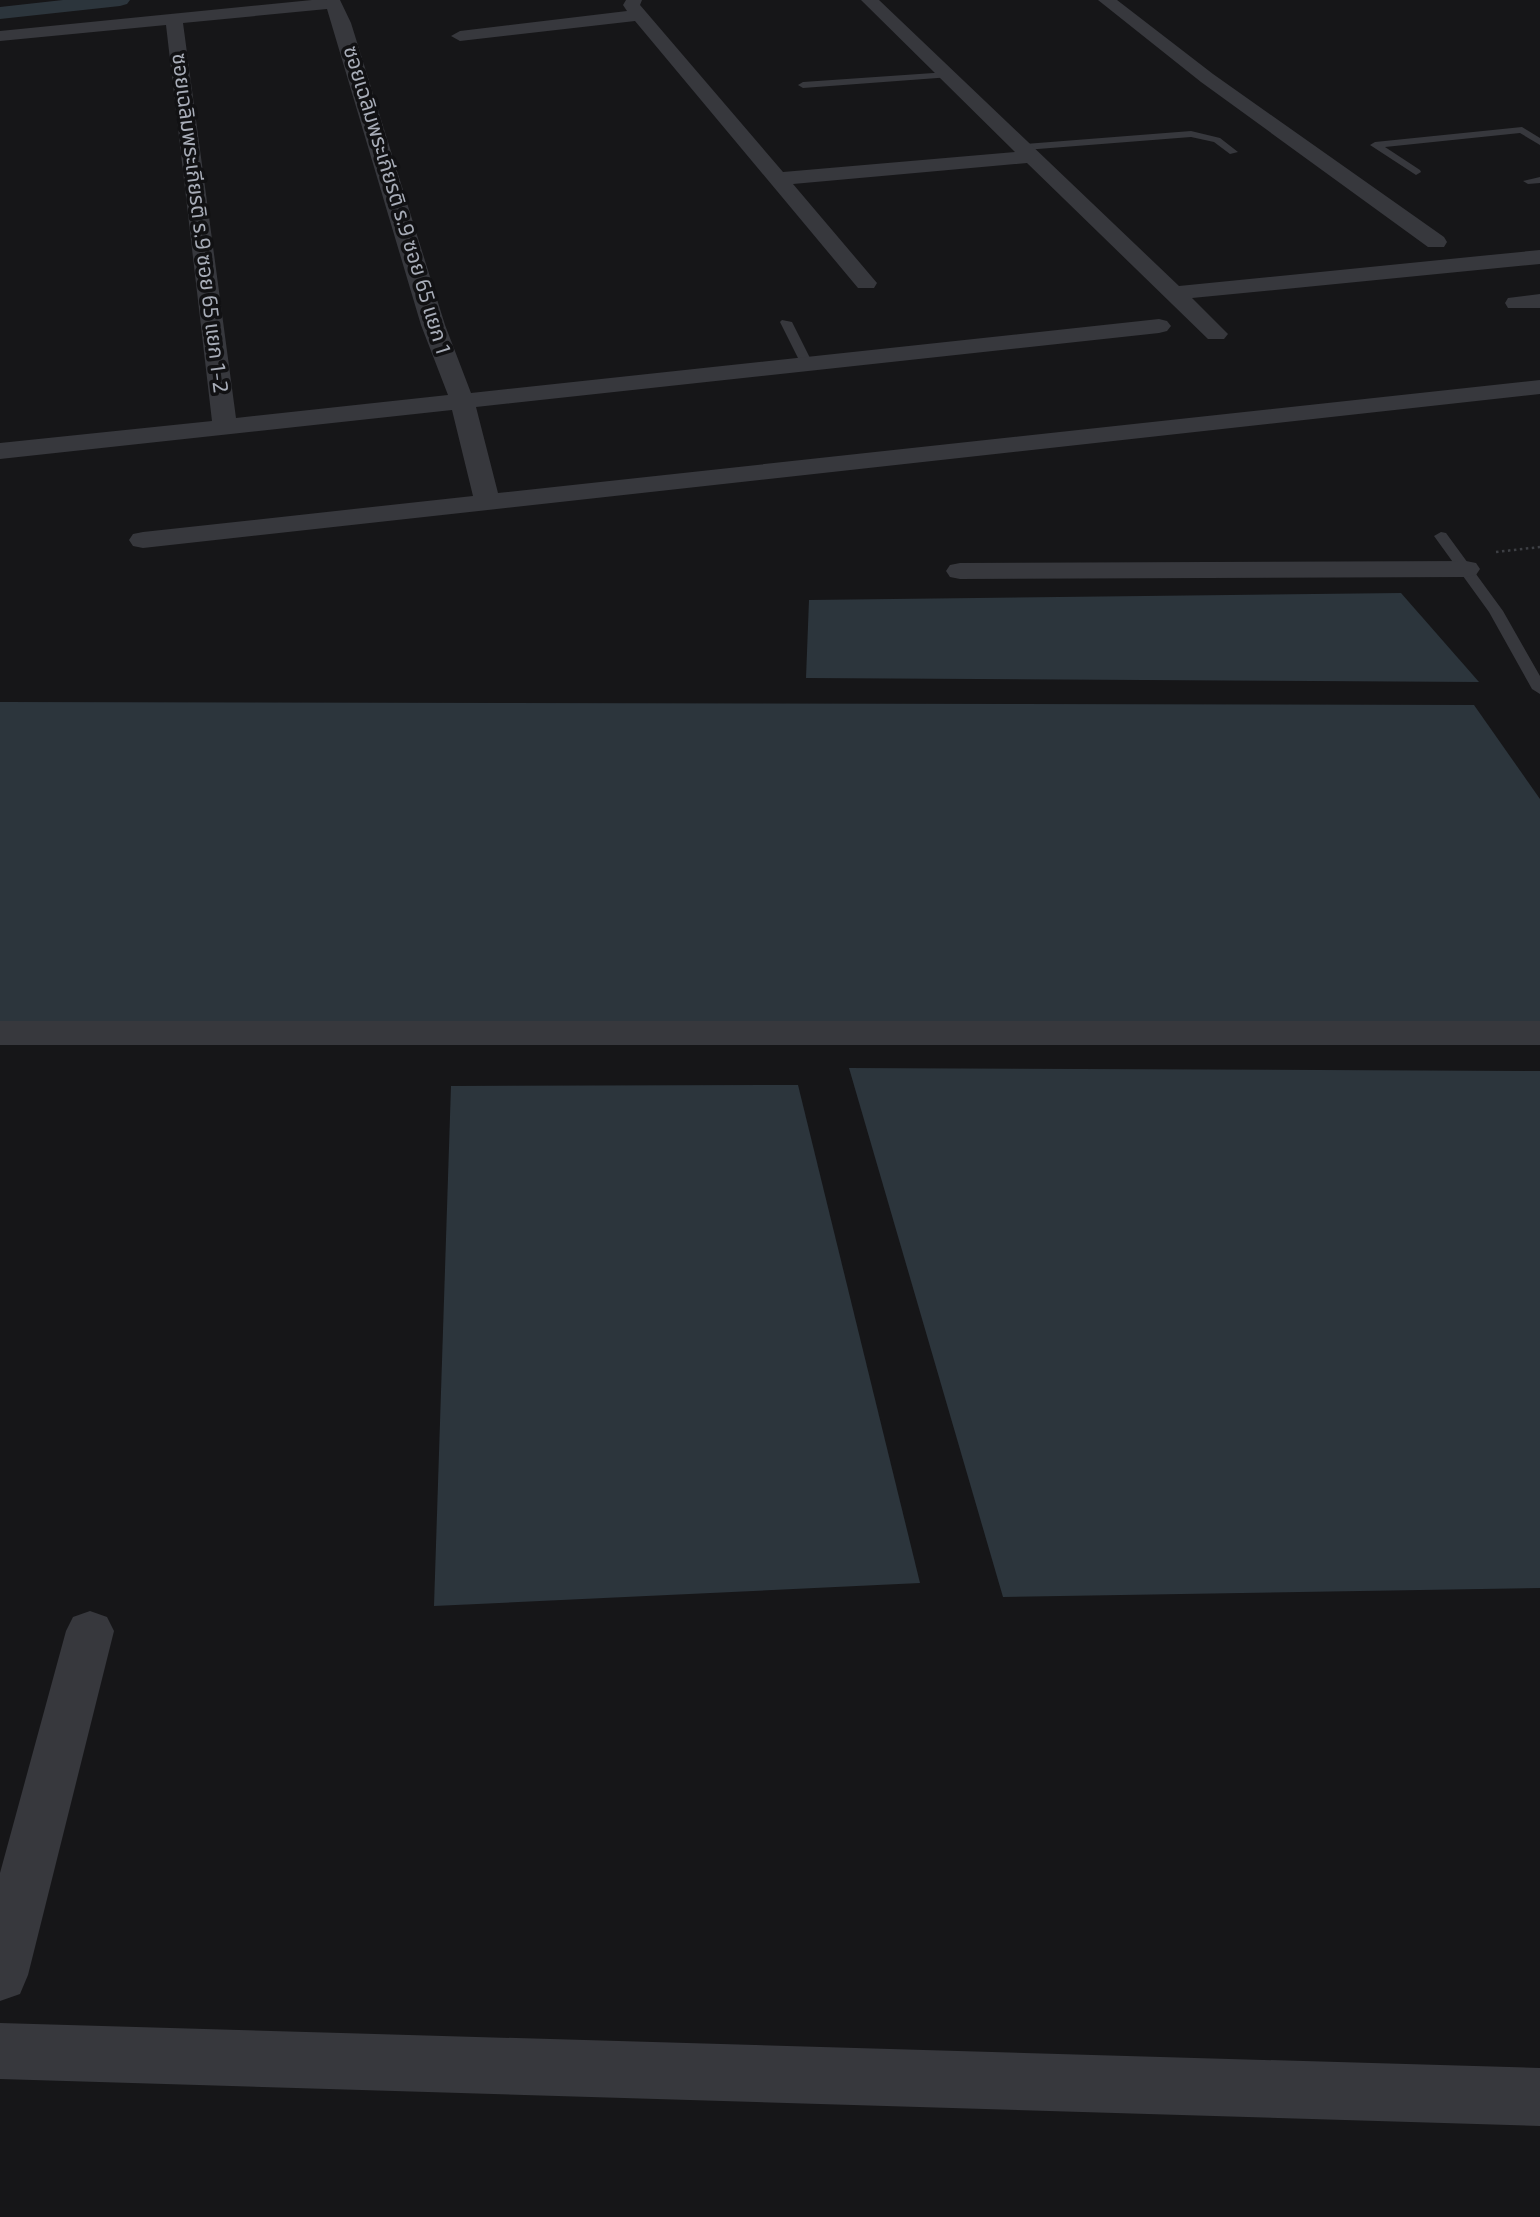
<svg xmlns="http://www.w3.org/2000/svg" width="1540" height="2217" viewBox="0 0 1540 2217" font-family="'Exo 2','Noto Sans Thai',sans-serif">
<rect width="100%" height="100%" fill="#161618"/>
<!-- water -->
<g fill="#2c353c">
<path d="M 1401,593 L 1479,682 L 806,678 L 809,600 Z"/>
<path d="M 0,702 L 1474,705 L 1540,799 L 1540,1024 L 0,1024 Z"/>
<path d="M 849,1068 L 1540,1071 L 1540,1588 L 1003,1597 Z"/>
<path d="M 798,1085 L 920,1583 L 434,1606 L 451,1086 Z"/>
</g>
<g fill="none" stroke-linecap="round" stroke-linejoin="round">
<!-- canal -->
<path fill="#2c353c" fill-rule="evenodd" d="M 63,0 L 130,0 L 127,4 L 120,6 L 0,19 L 0,7 Z"/>
<!-- path -->
<path stroke="#3d3f44" stroke-width="2.5" stroke-dasharray="2.5 3.5" stroke-linecap="butt" d="M 1496,552 L 1540,547"/>
<!-- service -->
<g fill="#37383d" fill-rule="evenodd">
<path d="M 948,72 L 951,73 L 951,77 L 803,88 L 798,85 L 803,82 Z"/>
<path d="M 1522,127 L 1540,138 L 1540,145 L 1520,133 L 1385,147 L 1420,170 L 1421,172 L 1416,175 L 1370,145 L 1375,142 Z"/>
<path d="M 1191,131 L 1220,138 L 1238,152 L 1230,154 L 1214,142 L 1191,137 L 1025,150 L 1020,147 L 1025,144 Z"/>
<path d="M 1540,177 L 1540,183 L 1528,184 L 1523,181 Z"/>
<path d="M 782,320 L 792,322 L 813,364 L 811,367 L 801,364 L 780,322 Z"/>
<path d="M 1441,532 L 1446,533 L 1503,611 L 1540,676 L 1540,694 L 1532,689 L 1489,612 L 1434,536 Z"/>
</g>
<!-- minor -->
<g fill="#37383d" fill-rule="evenodd">
<path d="M 312,0 L 340,0 L 351,23 L 445,325 L 471,393 L 1159,319 L 1167,321 L 1171,326 L 1167,331 L 1159,333 L 476,407 L 498,493 L 1540,380 L 1540,394 L 143,548 L 133,546 L 129,540 L 133,534 L 143,532 L 473,496 L 452,410 L 0,459 L 0,443 L 212,421 L 166,25 L 0,41 L 0,31 ZM 327,9 L 421,325 L 448,395 L 236,418 L 183,23 Z"/>
<path d="M 626,0 L 642,0 L 640,5 L 783,172 L 1015,152 L 861,0 L 879,0 L 1179,286 L 1540,250 L 1540,264 L 1192,298 L 1228,334 L 1224,339 L 1208,339 L 1027,163 L 793,184 L 877,283 L 874,288 L 858,288 L 635,21 L 460,41 L 451,36 L 460,31 L 627,11 L 623,5 Z"/>
<path d="M 1098,0 L 1117,0 L 1213,74 L 1444,237 L 1447,242 L 1444,247 L 1428,247 L 1201,82 Z"/>
<path d="M 1540,294 L 1540,308 L 1508,308 L 1505,303 L 1508,298 Z"/>
<path d="M 1466,561 L 1476,563 L 1480,569 L 1476,575 L 1466,577 L 960,579 L 950,577 L 946,571 L 950,565 L 960,563 Z"/>
<rect x="0" y="1021" width="1540" height="24"/>
<path d="M 90,1611 L 107,1617 L 114,1631 L 28,1975 L 20,1994 L 0,2001 L 0,1873 L 66,1631 L 73,1617 Z"/>
<path d="M 0,2023 L 1540,2068 L 1540,2126 L 0,2079 Z"/>
</g>
</g>
<g text-anchor="middle" stroke-width="7" stroke-linejoin="round" paint-order="stroke">
<!-- far-street labels -->
<g font-size="21" fill="#a8adb8" stroke="#111113">
<text transform="translate(397 200) rotate(73)" y="7">ซอยเฉลิมพระเกียรติ ร.9 ซอย 65 แยก 1</text>
<text transform="translate(200 223) rotate(83)" y="7">ซอยเฉลิมพระเกียรติ ร.9 ซอย 65 แยก 1-2</text>
</g>
</g>
</svg>
